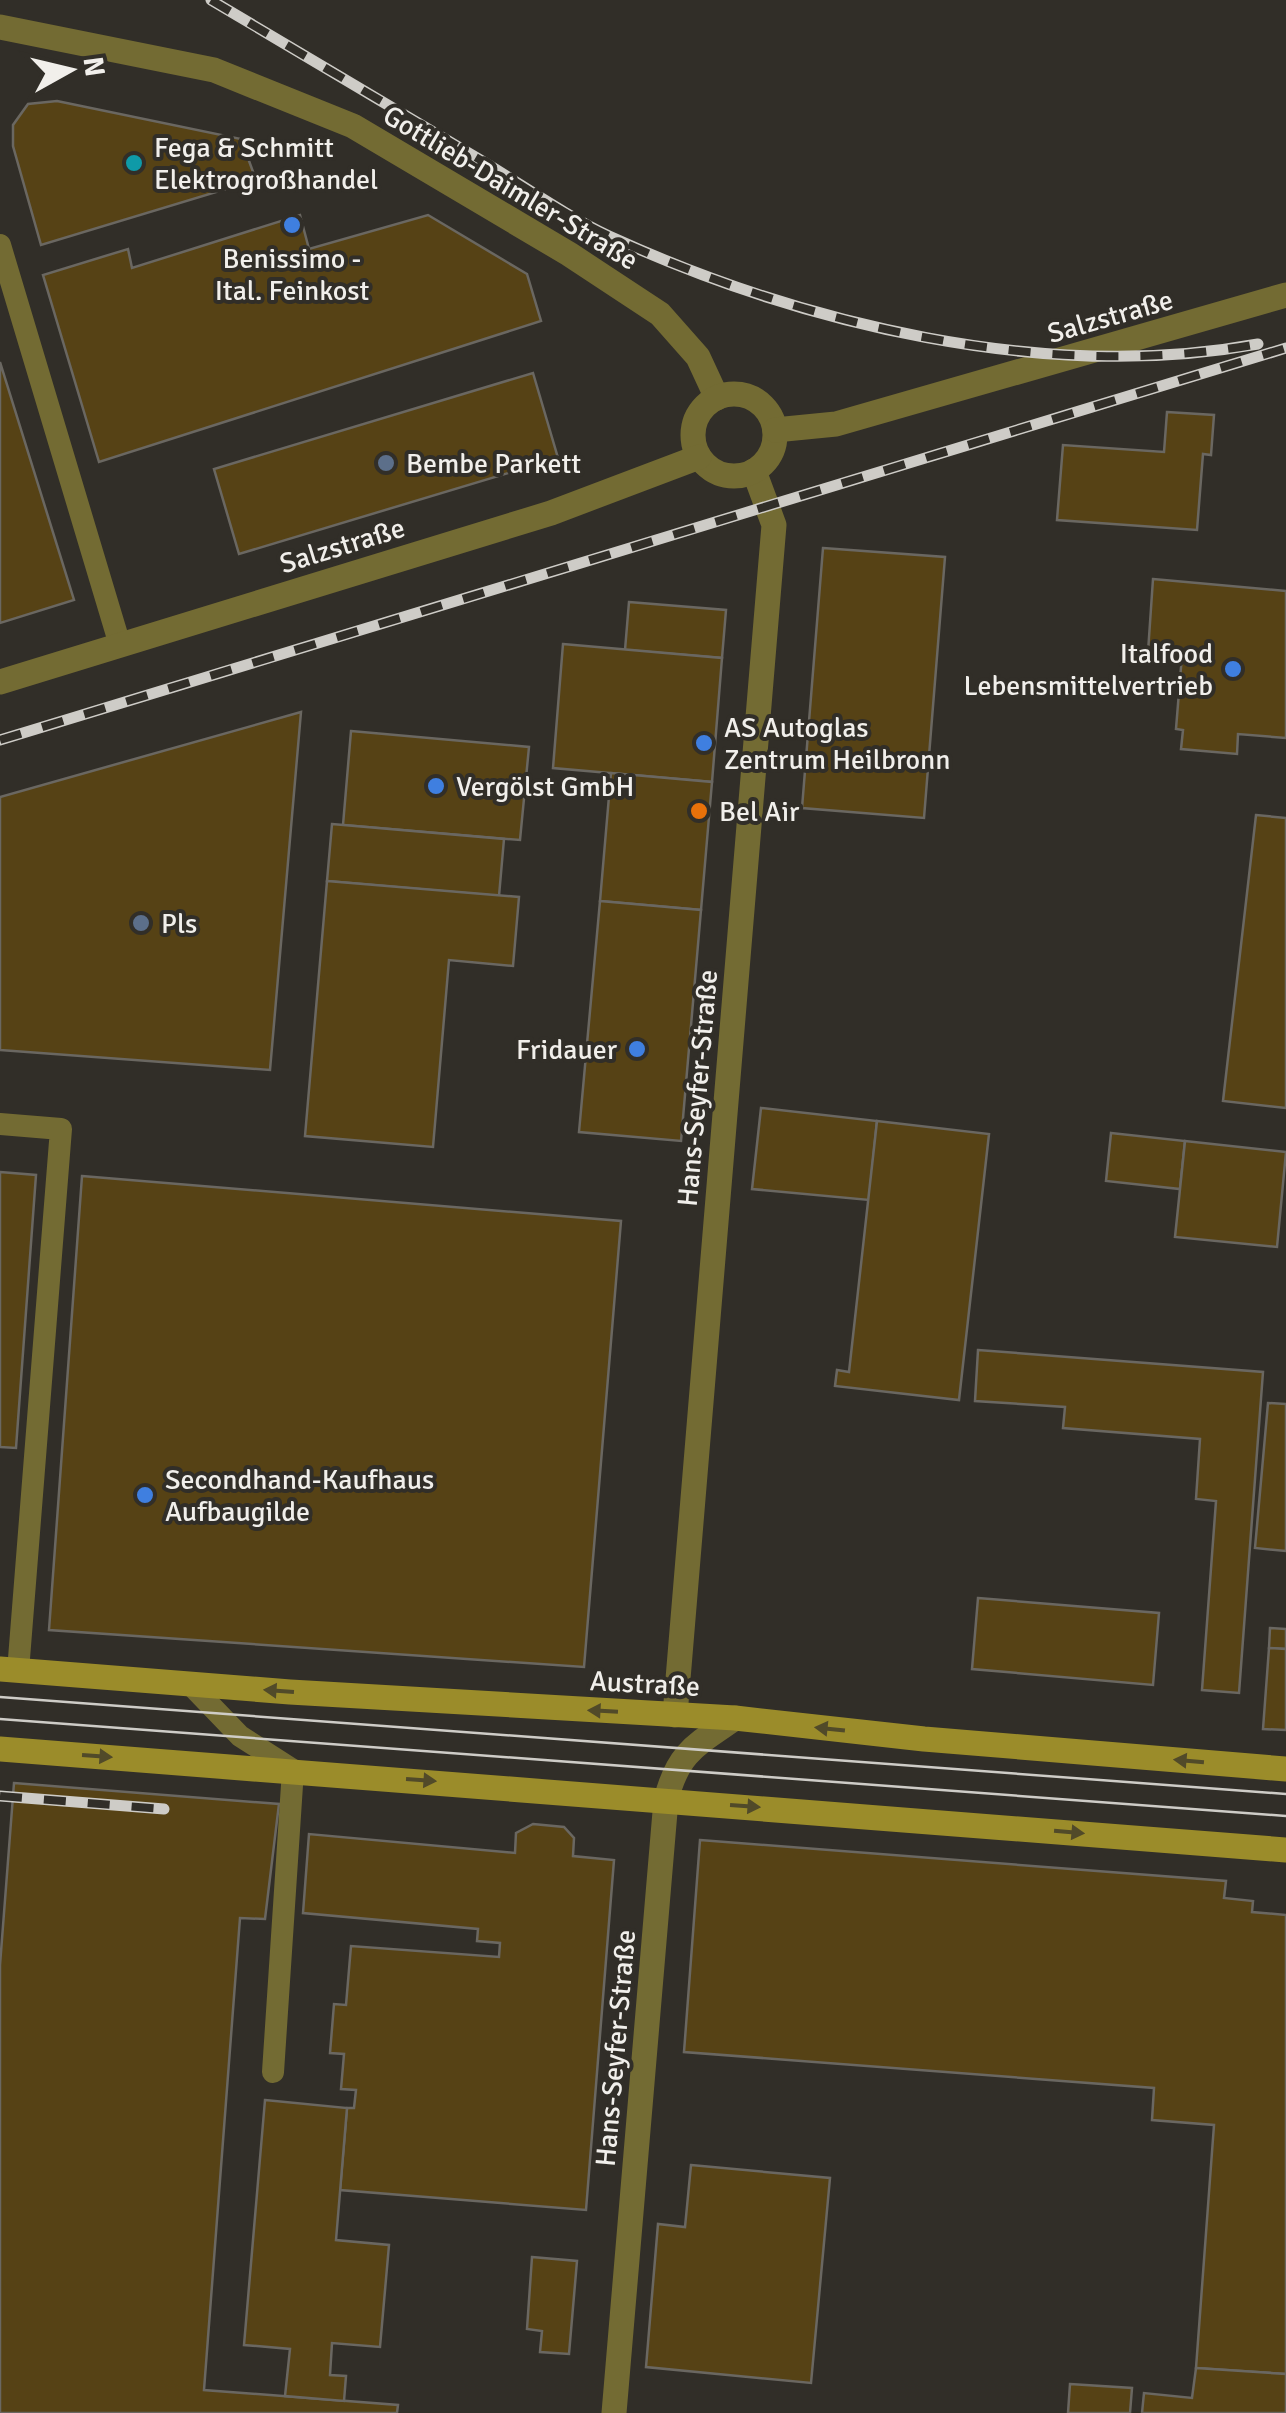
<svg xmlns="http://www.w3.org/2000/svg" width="1286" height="2413" viewBox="0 0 1286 2413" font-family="Signika,sans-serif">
<rect width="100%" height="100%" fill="#312e28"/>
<!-- building -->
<g fill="#564215" stroke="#6a6761" stroke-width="2.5">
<path d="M 57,101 L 241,139 L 256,180 L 41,245 L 13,146 L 13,125 L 28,104 Z"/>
<path d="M 300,215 L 309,249 L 428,215 L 527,274 L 541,321 L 99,462 L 43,275 L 128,249 L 132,268 Z"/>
<path d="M 0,362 L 74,600 L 0,623 Z"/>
<path d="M 533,373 L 558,458 L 239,554 L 214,469 Z"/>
<path d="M 1167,412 L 1214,415 L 1211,455 L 1203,454 L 1197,530 L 1057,520 L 1063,445 L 1164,452 Z"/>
<path d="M 823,548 L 945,557 L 924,818 L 802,808 Z"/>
<path d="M 1153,579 L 1286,591 L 1286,738 L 1238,734 L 1237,754 L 1181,749 L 1183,730 L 1176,729 L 1182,655 L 1148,652 Z"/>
<path d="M 629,602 L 726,610 L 722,658 L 625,650 Z"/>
<path d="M 563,644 L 722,658 L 712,782 L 553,768 Z"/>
<path d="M 301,712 L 270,1070 L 0,1050 L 0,797 Z"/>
<path d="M 351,731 L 529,747 L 520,840 L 343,825 Z"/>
<path d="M 611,773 L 712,782 L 701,910 L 600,901 Z"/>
<path d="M 1256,815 L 1286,818 L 1286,1108 L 1223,1101 Z"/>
<path d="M 332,824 L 504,839 L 499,896 L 327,881 Z"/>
<path d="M 327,881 L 519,897 L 513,966 L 449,960 L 433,1147 L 305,1136 Z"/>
<path d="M 600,901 L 701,910 L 681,1141 L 579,1132 Z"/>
<path d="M 761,1108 L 877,1121 L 869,1200 L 752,1189 Z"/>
<path d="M 877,1121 L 989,1134 L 959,1400 L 835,1386 L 837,1370 L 849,1372 Z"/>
<path d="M 1111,1133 L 1185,1141 L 1180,1189 L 1106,1181 Z"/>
<path d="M 1185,1141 L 1286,1152 L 1277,1247 L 1175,1237 Z"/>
<path d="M 0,1172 L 36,1175 L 16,1448 L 0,1447 Z"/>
<path d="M 82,1176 L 621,1221 L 584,1667 L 49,1630 Z"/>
<path d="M 978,1350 L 1263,1372 L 1239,1693 L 1202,1690 L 1216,1501 L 1196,1499 L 1200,1439 L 1063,1428 L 1065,1407 L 975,1401 Z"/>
<path d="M 1268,1403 L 1286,1404 L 1286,1551 L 1255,1548 Z"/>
<path d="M 978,1598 L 1159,1613 L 1153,1685 L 972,1669 Z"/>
<path d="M 1270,1628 L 1286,1629 L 1286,1649 L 1269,1648 Z"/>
<path d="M 1269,1648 L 1286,1649 L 1286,1730 L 1263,1729 Z"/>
<path d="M 14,1783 L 279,1804 L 265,1919 L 240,1918 L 204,2390 L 398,2405 L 397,2413 L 0,2413 L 0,1965 Z"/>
<path d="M 533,1824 L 564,1827 L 574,1838 L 573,1856 L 614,1860 L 586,2210 L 340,2190 L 347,2108 L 354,2108 L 356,2090 L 341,2089 L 344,2054 L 330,2053 L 334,2004 L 346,2005 L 351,1946 L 499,1957 L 500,1943 L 477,1941 L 478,1929 L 303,1913 L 309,1834 L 515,1853 L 516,1833 Z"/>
<path d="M 700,1840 L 1226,1881 L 1224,1898 L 1253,1901 L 1252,1912 L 1286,1915 L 1286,2374 L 1196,2368 L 1214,2125 L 1152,2120 L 1154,2088 L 684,2052 Z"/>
<path d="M 265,2100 L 347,2108 L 336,2240 L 389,2245 L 380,2347 L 332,2343 L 330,2375 L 346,2376 L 344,2401 L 285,2396 L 290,2349 L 244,2345 Z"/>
<path d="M 691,2165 L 830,2178 L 811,2383 L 646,2367 L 658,2224 L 685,2227 Z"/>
<path d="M 532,2257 L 577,2261 L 569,2354 L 540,2352 L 542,2331 L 527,2329 Z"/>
<path d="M 1196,2368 L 1286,2374 L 1286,2413 L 1142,2413 L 1144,2393 L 1192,2398 Z"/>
<path d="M 1070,2384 L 1132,2388 L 1130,2413 L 1068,2413 Z"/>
</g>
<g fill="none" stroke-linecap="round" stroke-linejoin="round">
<!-- service -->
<g stroke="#736b33" stroke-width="22">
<path d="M 0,245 L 120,645"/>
<path d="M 0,1124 L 61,1129 L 18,1671"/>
<path d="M 191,1685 L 240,1736 L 293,1770 L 273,2072"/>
</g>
<!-- minor -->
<g stroke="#736b33" stroke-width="25">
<path d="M 675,1715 L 774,525 L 754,471"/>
<path d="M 614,2413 L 666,1800 C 678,1752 696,1745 735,1718"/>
</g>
<!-- tertiary -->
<g stroke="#736b33" stroke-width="25">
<path d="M 0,27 L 214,70 L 353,126 L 569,254 L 660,314 L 698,357 L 717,398"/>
<circle cx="734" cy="435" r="41"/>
<path d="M 775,430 L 836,424 L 1286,295"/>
<path d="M 0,682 L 551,513 L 699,457"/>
</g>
<!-- secondary -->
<g stroke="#9b8c2a" stroke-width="25">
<path d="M 0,1669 L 290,1692 L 735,1718 L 924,1739 L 1286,1769"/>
<path d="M 0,1749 L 1286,1850"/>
</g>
<!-- tram -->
<g stroke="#ceccc7" stroke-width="2.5">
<path d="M 0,1697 L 1286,1794"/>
<path d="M 0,1719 L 1286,1816"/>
</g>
<!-- rail casing -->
<g stroke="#ceccc7" stroke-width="11">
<g id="rail">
<path d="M 211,0 C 298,52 385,103 472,155 C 517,181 562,214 609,236 C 802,324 1046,383 1258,344"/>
<path d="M 0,740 L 1286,348"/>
<path d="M 0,1796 L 164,1809"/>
</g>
</g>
<!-- rail -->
<use href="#rail" stroke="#312e28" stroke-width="8" stroke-dasharray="22" stroke-linecap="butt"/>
</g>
<!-- one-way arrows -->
<defs><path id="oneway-solid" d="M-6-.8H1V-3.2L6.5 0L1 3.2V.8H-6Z" transform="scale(2.5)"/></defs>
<g fill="#514a29">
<use href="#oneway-solid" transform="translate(279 1691) rotate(-176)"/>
<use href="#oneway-solid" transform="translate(603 1711) rotate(-177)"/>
<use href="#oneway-solid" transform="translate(830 1729) rotate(-174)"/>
<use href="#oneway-solid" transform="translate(97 1756) rotate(4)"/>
<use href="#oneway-solid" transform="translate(1189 1761) rotate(-175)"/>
<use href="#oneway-solid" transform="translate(421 1780) rotate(4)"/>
<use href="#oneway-solid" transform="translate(745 1806) rotate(4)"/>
<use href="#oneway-solid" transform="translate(1069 1832) rotate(5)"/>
</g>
<!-- markers -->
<circle fill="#0f9aa8" stroke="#312e28" stroke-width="4" cx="134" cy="163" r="10"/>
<g fill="#3f7fe0" stroke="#312e28" stroke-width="4">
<circle cx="292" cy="225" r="10"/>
<circle cx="1233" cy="669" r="10"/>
<circle cx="704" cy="743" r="10"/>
<circle cx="436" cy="786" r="10"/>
<circle cx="637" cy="1049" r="10"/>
<circle cx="145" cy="1495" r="10"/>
</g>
<g fill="#5c6f8a" stroke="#312e28" stroke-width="4">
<circle cx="386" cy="463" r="10"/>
<circle cx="141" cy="923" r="10"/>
</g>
<circle fill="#e8710a" stroke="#312e28" stroke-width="4" cx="699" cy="811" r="10"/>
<g text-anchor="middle" stroke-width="8" stroke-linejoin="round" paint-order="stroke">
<!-- poi labels -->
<g font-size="28" fill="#f1efeb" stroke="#312e28" text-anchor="start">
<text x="154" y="157">Fega &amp; Schmitt<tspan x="154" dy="32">Elektrogroßhandel</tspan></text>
<text x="292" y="268" text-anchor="middle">Benissimo -<tspan x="292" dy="32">Ital. Feinkost</tspan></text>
<text x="406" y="473">Bembe Parkett</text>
<text x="1213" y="663" text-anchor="end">Italfood<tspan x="1213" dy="32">Lebensmittelvertrieb</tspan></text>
<text x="724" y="737">AS Autoglas<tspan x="724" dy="32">Zentrum Heilbronn</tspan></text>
<text x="456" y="796">Vergölst GmbH</text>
<text x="719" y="821">Bel Air</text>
<text x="161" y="933">Pls</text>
<text x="617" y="1059" text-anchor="end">Fridauer</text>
<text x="165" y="1489">Secondhand-Kaufhaus<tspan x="165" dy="32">Aufbaugilde</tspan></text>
</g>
<!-- street labels -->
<g font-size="28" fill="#f1efeb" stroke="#312e28">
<text transform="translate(511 187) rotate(31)" y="10">Gottlieb-Daimler-Straße</text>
<text transform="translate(1110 316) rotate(-16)" y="10">Salzstraße</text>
<text transform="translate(342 545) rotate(-17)" y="10">Salzstraße</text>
<text transform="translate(697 1088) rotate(-85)" y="10">Hans-Seyfer-Straße</text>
<text transform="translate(645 1683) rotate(3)" y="10">Austraße</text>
<text transform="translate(615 2048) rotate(-85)" y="10">Hans-Seyfer-Straße</text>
</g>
</g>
<!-- north arrow -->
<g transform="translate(70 70) rotate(82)" stroke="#312e28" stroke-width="8" paint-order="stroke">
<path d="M0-8L18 38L0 25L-18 38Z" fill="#f1efeb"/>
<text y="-15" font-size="28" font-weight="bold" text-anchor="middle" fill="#f1efeb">N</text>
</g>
</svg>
